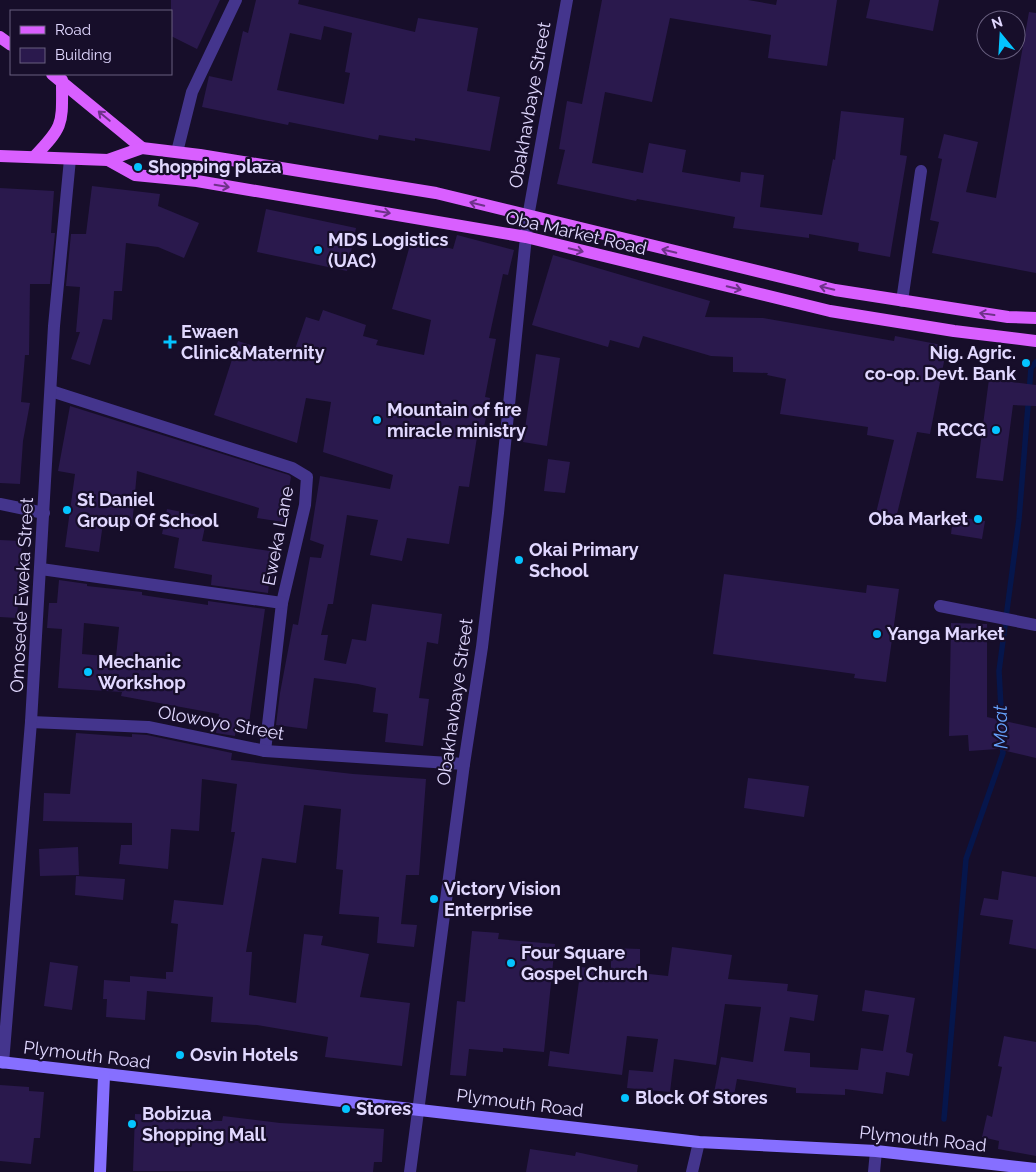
<svg xmlns="http://www.w3.org/2000/svg" width="1036" height="1172" viewBox="0 0 1036 1172" font-family="Raleway,sans-serif">
<rect width="100%" height="100%" fill="#170e2a"/>
<g fill="none" stroke-linecap="round" stroke-linejoin="round">
<!-- stream -->
<g stroke="#06164c" stroke-width="5.5">
<path d="M 1002,727 L 999,671 L 1019,519 L 1031,368 L 1036,362"/>
<path d="M 944,1119 L 966,859 L 1003,753 L 1002,744"/>
</g>
</g>
<!-- building -->
<g fill="#2a194d" fill-rule="evenodd">
<path d="M 171,0 L 220,0 L 197,49 L 171,36 Z"/>
<path d="M 256,0 L 299,0 L 298,4 L 415,32 L 418,18 L 478,28 L 467,91 L 500,97 L 490,151 L 415,138 L 415,141 L 379,135 L 378,140 L 289,122 L 288,125 L 202,107 L 209,76 L 232,81 L 243,31 L 248,33 ZM 324,26 L 352,33 L 345,72 L 350,73 L 344,104 L 277,90 L 290,33 L 321,40 Z"/>
<path d="M 602,0 L 748,0 L 776,5 L 777,0 L 837,0 L 827,66 L 768,58 L 771,35 L 670,18 L 652,102 L 605,92 L 592,163 L 643,173 L 649,143 L 686,150 L 682,172 L 740,182 L 741,172 L 764,175 L 760,207 L 822,215 L 833,159 L 835,160 L 841,111 L 904,118 L 900,155 L 907,156 L 890,257 L 858,251 L 859,243 L 809,234 L 809,238 L 733,228 L 735,217 L 637,199 L 636,201 L 557,184 L 565,150 L 559,149 L 567,101 L 582,104 Z"/>
<path d="M 870,0 L 939,0 L 933,31 L 866,18 Z"/>
<path d="M 1029,12 L 1036,13 L 1036,273 L 932,253 L 939,222 L 930,220 L 942,159 L 938,158 L 944,134 L 978,142 L 966,192 L 996,198 Z"/>
<path d="M 92,186 L 160,194 L 158,206 L 199,223 L 184,258 L 158,247 L 126,243 L 122,291 L 114,291 L 112,320 L 103,319 L 90,365 L 71,359 L 80,332 L 76,332 L 80,287 L 66,286 L 71,234 L 86,234 Z"/>
<path d="M 0,188 L 54,191 L 51,233 L 55,233 L 50,284 L 30,284 L 29,355 L 25,355 L 21,402 L 30,403 L 23,441 L 20,484 L 0,483 Z"/>
<path d="M 266,209 L 356,228 L 347,271 L 257,252 Z"/>
<path d="M 457,235 L 514,250 L 508,275 L 503,274 L 489,338 L 496,339 L 485,397 L 490,398 L 483,432 L 478,431 L 469,487 L 459,486 L 449,544 L 407,538 L 402,561 L 370,555 L 378,520 L 347,515 L 333,604 L 328,604 L 321,635 L 328,635 L 324,660 L 346,664 L 352,639 L 366,641 L 372,604 L 442,614 L 438,644 L 427,642 L 419,698 L 429,699 L 423,746 L 385,742 L 388,714 L 373,712 L 376,688 L 358,684 L 314,678 L 307,729 L 276,725 L 280,693 L 293,624 L 298,625 L 310,557 L 321,558 L 324,545 L 310,540 L 320,476 L 390,489 L 393,475 L 323,452 L 331,402 L 306,398 L 297,443 L 214,415 L 238,341 L 292,358 L 306,317 L 319,321 L 323,310 L 366,325 L 363,336 L 378,340 L 376,345 L 424,355 L 431,320 L 392,309 L 412,238 L 453,249 Z"/>
<path d="M 553,255 L 710,301 L 705,317 L 763,318 L 894,341 L 895,336 L 947,346 L 930,434 L 917,432 L 896,518 L 876,513 L 894,440 L 867,435 L 868,427 L 780,414 L 786,379 L 767,375 L 768,373 L 733,372 L 733,357 L 711,356 L 643,336 L 639,348 L 610,340 L 608,347 L 532,325 Z"/>
<path d="M 536,354 L 560,358 L 547,446 L 523,442 Z"/>
<path d="M 989,379 L 1036,385 L 1036,406 L 1013,405 L 1003,481 L 976,478 Z"/>
<path d="M 70,406 L 289,475 L 291,477 L 283,522 L 257,518 L 259,508 L 137,471 L 132,526 L 103,523 L 99,552 L 65,547 L 75,474 L 58,471 Z"/>
<path d="M 548,459 L 570,462 L 565,493 L 544,491 Z"/>
<path d="M 167,509 L 207,517 L 202,541 L 277,552 L 273,584 L 269,584 L 268,593 L 211,585 L 212,575 L 174,568 L 179,538 L 162,534 Z"/>
<path d="M 953,516 L 985,521 L 982,539 L 951,534 Z"/>
<path d="M 0,540 L 22,541 L 17,618 L 0,617 Z"/>
<path d="M 724,574 L 866,593 L 867,585 L 899,589 L 886,682 L 854,678 L 855,674 L 713,654 Z"/>
<path d="M 59,580 L 87,584 L 87,586 L 142,592 L 142,595 L 208,605 L 208,601 L 265,609 L 249,723 L 237,721 L 235,736 L 216,733 L 219,714 L 121,696 L 122,692 L 58,688 L 62,629 L 47,628 L 49,603 L 57,603 ZM 84,623 L 119,627 L 116,657 L 82,654 Z"/>
<path d="M 951,623 L 987,624 L 987,717 L 1036,728 L 1036,758 L 998,749 L 969,751 L 968,735 L 949,736 Z"/>
<path d="M 76,733 L 132,737 L 132,734 L 147,735 L 232,753 L 231,760 L 353,774 L 426,779 L 419,875 L 406,875 L 401,924 L 417,925 L 414,947 L 377,943 L 379,917 L 339,914 L 343,870 L 336,869 L 341,809 L 304,805 L 296,863 L 262,858 L 246,952 L 252,952 L 249,995 L 296,1003 L 304,934 L 323,936 L 321,945 L 369,954 L 360,997 L 410,1003 L 402,1066 L 325,1057 L 328,1037 L 257,1025 L 211,1022 L 213,997 L 147,991 L 145,1020 L 106,1017 L 107,999 L 103,999 L 104,980 L 130,982 L 130,976 L 166,979 L 166,972 L 173,972 L 178,924 L 171,923 L 174,900 L 223,905 L 235,832 L 231,832 L 237,784 L 202,779 L 199,831 L 171,829 L 168,869 L 119,864 L 121,845 L 132,845 L 132,823 L 43,821 L 44,793 L 70,794 Z"/>
<path d="M 748,778 L 809,786 L 804,817 L 744,808 Z"/>
<path d="M 78,847 L 79,875 L 40,876 L 39,849 Z"/>
<path d="M 1002,871 L 1036,877 L 1036,949 L 1009,944 L 1013,920 L 980,915 L 984,898 L 998,900 Z"/>
<path d="M 76,876 L 125,879 L 123,900 L 75,895 Z"/>
<path d="M 472,931 L 499,933 L 498,939 L 555,944 L 544,1052 L 503,1048 L 503,1052 L 469,1049 L 466,1076 L 450,1075 L 457,1001 L 465,1002 Z"/>
<path d="M 672,947 L 732,955 L 728,979 L 788,984 L 787,991 L 818,995 L 814,1021 L 790,1017 L 784,1051 L 810,1053 L 810,1067 L 858,1070 L 861,1048 L 883,1051 L 889,1015 L 862,1011 L 865,990 L 915,998 L 906,1052 L 913,1054 L 909,1076 L 886,1072 L 883,1094 L 845,1089 L 845,1095 L 796,1093 L 796,1088 L 737,1079 L 732,1106 L 712,1103 L 721,1057 L 753,1062 L 761,1007 L 725,1004 L 716,1065 L 674,1059 L 670,1092 L 627,1088 L 629,1070 L 653,1072 L 658,1039 L 627,1036 L 622,1075 L 548,1066 L 550,1051 L 569,1054 L 581,967 L 611,971 L 611,948 L 640,949 L 640,973 L 668,976 Z"/>
<path d="M 50,962 L 78,966 L 72,1010 L 44,1006 Z"/>
<path d="M 1004,1036 L 1036,1042 L 1036,1156 L 998,1149 L 999,1141 L 982,1137 L 987,1115 L 992,1117 L 1002,1067 L 998,1066 Z"/>
<path d="M 0,1085 L 29,1087 L 29,1091 L 44,1092 L 40,1138 L 34,1138 L 31,1164 L 0,1161 Z"/>
<path d="M 135,1114 L 172,1115 L 172,1119 L 222,1121 L 223,1116 L 280,1123 L 384,1129 L 382,1162 L 374,1162 L 373,1172 L 133,1171 Z"/>
<path d="M 530,1149 L 575,1156 L 576,1152 L 638,1165 L 637,1172 L 526,1172 Z"/>
</g>
<g fill="none" stroke-linecap="round" stroke-linejoin="round">
<!-- street -->
<g stroke="#44358d" stroke-width="12">
<path d="M 177,152 L 192,92 L 236,0"/>
<path d="M 902,301 L 921,171"/>
<path d="M 51,391 L 292,468 L 307,477 L 305,505 L 282,603 L 265,751"/>
<path d="M 0,504 L 44,513"/>
<path d="M 41,569 L 282,603"/>
<path d="M 940,606 L 1036,625"/>
<path d="M 31,722 L 148,727 L 265,751 L 464,764"/>
<path d="M 3,1063 L 31,722 L 54,326 L 70,159"/>
<path d="M 410,1172 L 464,764 L 482,647 L 498,513 L 528,217 L 567,0"/>
<path d="M 692,1172 L 699,1142"/>
<path d="M 874,1172 L 876,1151"/>
</g>
<!-- secondary -->
<g stroke="#866fff" stroke-width="12">
<path d="M 0,1062 L 699,1142 L 876,1151 L 1036,1169"/>
<path d="M 100,1172 L 104,1076"/>
</g>
<!-- primary -->
<g stroke="#d95fff" stroke-width="12">
<path d="M 0,37 L 11,45"/>
<path d="M 52,74 L 142,148"/>
<path d="M 0,156 L 108,160 L 142,148 L 200,155 L 436,193 L 835,290 L 1008,317 L 1036,318"/>
<path d="M 34,157 C 65,125 62,124 62,80"/>
<path d="M 108,160 L 135,175 L 197,181 L 526,237 L 830,311 L 954,331 L 1036,341"/>
</g>
</g>
<!-- one-way arrows -->
<defs><path id="oneway-shaft" d="M-6 0H5M1.5-3L5.5 0L1.5 3" fill="none" stroke-width="1.6" stroke-linecap="round" stroke-linejoin="round" transform="scale(1.25)"/></defs>
<g stroke="#6e328a">
<use href="#oneway-shaft" transform="translate(104 116) rotate(-140)"/>
<use href="#oneway-shaft" transform="translate(222 186) rotate(9)"/>
<use href="#oneway-shaft" transform="translate(477 204) rotate(-166)"/>
<use href="#oneway-shaft" transform="translate(383 212) rotate(9)"/>
<use href="#oneway-shaft" transform="translate(576 250) rotate(14)"/>
<use href="#oneway-shaft" transform="translate(669 251) rotate(-167)"/>
<use href="#oneway-shaft" transform="translate(734 288) rotate(13)"/>
<use href="#oneway-shaft" transform="translate(827 288) rotate(-167)"/>
<use href="#oneway-shaft" transform="translate(987 314) rotate(-172)"/>
</g>
<!-- markers -->
<g fill="#04c4ff" stroke="#170e2a" stroke-width="2">
<circle cx="138" cy="167" r="5"/>
<circle cx="318" cy="250" r="5"/>
<path d="M167.5 334.5h5v5h5v5h-5v5h-5v-5h-5v-5h5z"/>
<circle cx="1026" cy="363" r="5"/>
<circle cx="377" cy="420" r="5"/>
<circle cx="996" cy="430" r="5"/>
<circle cx="67" cy="510" r="5"/>
<circle cx="978" cy="519" r="5"/>
<circle cx="519" cy="560" r="5"/>
<circle cx="877" cy="634" r="5"/>
<circle cx="88" cy="672" r="5"/>
<circle cx="434" cy="899" r="5"/>
<circle cx="511" cy="963" r="5"/>
<circle cx="180" cy="1055" r="5"/>
<circle cx="625" cy="1098" r="5"/>
<circle cx="346" cy="1109" r="5"/>
<circle cx="132" cy="1124" r="5"/>
</g>
<g text-anchor="middle" stroke-width="4.5" stroke-linejoin="round" paint-order="stroke">
<!-- street labels -->
<g font-size="18" fill="#e1d8ff" stroke="#170e2a">
<text transform="translate(530 105) rotate(-80)" y="6">Obakhavbaye Street</text>
<text transform="translate(576 233) rotate(13)" y="6">Oba Market Road</text>
<text transform="translate(278 536) rotate(-79)" y="6">Eweka Lane</text>
<text transform="translate(22 595) rotate(-87)" y="6">Omosede Eweka Street</text>
<text transform="translate(455 702) rotate(-82)" y="6">Obakhavbaye Street</text>
<text transform="translate(221 723) rotate(10)" y="6">Olowoyo Street</text>
<text transform="translate(87 1055) rotate(7)" y="6">Plymouth Road</text>
<text transform="translate(520 1103) rotate(7)" y="6">Plymouth Road</text>
<text transform="translate(923 1139) rotate(6)" y="6">Plymouth Road</text>
</g>
<!-- poi labels -->
<g font-size="18" font-weight="bold" fill="#e1d8ff" stroke="#170e2a" text-anchor="start">
<text x="148" y="173">Shopping plaza</text>
<text x="328" y="246">MDS Logistics<tspan x="328" dy="21">(UAC)</tspan></text>
<text x="181" y="338">Ewaen<tspan x="181" dy="21">Clinic&amp;Maternity</tspan></text>
<text x="1016" y="359" text-anchor="end">Nig. Agric.<tspan x="1016" dy="21">co-op. Devt. Bank</tspan></text>
<text x="387" y="416">Mountain of fire<tspan x="387" dy="21">miracle ministry</tspan></text>
<text x="986" y="436" text-anchor="end">RCCG</text>
<text x="77" y="506">St Daniel<tspan x="77" dy="21">Group Of School</tspan></text>
<text x="968" y="525" text-anchor="end">Oba Market</text>
<text x="529" y="556">Okai Primary<tspan x="529" dy="21">School</tspan></text>
<text x="887" y="640">Yanga Market</text>
<text x="98" y="668">Mechanic<tspan x="98" dy="21">Workshop</tspan></text>
<text x="444" y="895">Victory Vision<tspan x="444" dy="21">Enterprise</tspan></text>
<text x="521" y="959">Four Square<tspan x="521" dy="21">Gospel Church</tspan></text>
<text x="190" y="1061">Osvin Hotels</text>
<text x="635" y="1104">Block Of Stores</text>
<text x="356" y="1115">Stores</text>
<text x="142" y="1120">Bobizua<tspan x="142" dy="21">Shopping Mall</tspan></text>
</g>
<!-- water labels -->
<g font-size="19" font-style="italic" fill="#66a3ff" stroke="#170e2a">
<text transform="translate(1000 727) rotate(-91)" y="7">Moat</text>
</g>
</g>
<!-- legend -->
<rect x="10" y="10" width="162" height="65" fill="#170e2a" stroke="#685f7f"/>
<rect x="20" y="26" width="25" height="8" fill="#d95fff" stroke="#685f7f"/>
<text x="55" y="35" font-size="15" fill="#e1d8ff">Road</text>
<rect x="20" y="48" width="25" height="15" fill="#2a194d" stroke="#685f7f"/>
<text x="55" y="60" font-size="15" fill="#e1d8ff">Building</text>
<!-- north arrow -->
<g transform="translate(1001 35) rotate(342)"><circle r="24" fill="#170e2a" stroke="#685f7f"/>
<path d="M0-4L9 19L0 12L-9 19Z" fill="#04c4ff"/>
<text y="-8" font-size="14" font-weight="bold" text-anchor="middle" fill="#e1d8ff">N</text>
</g>
</svg>
